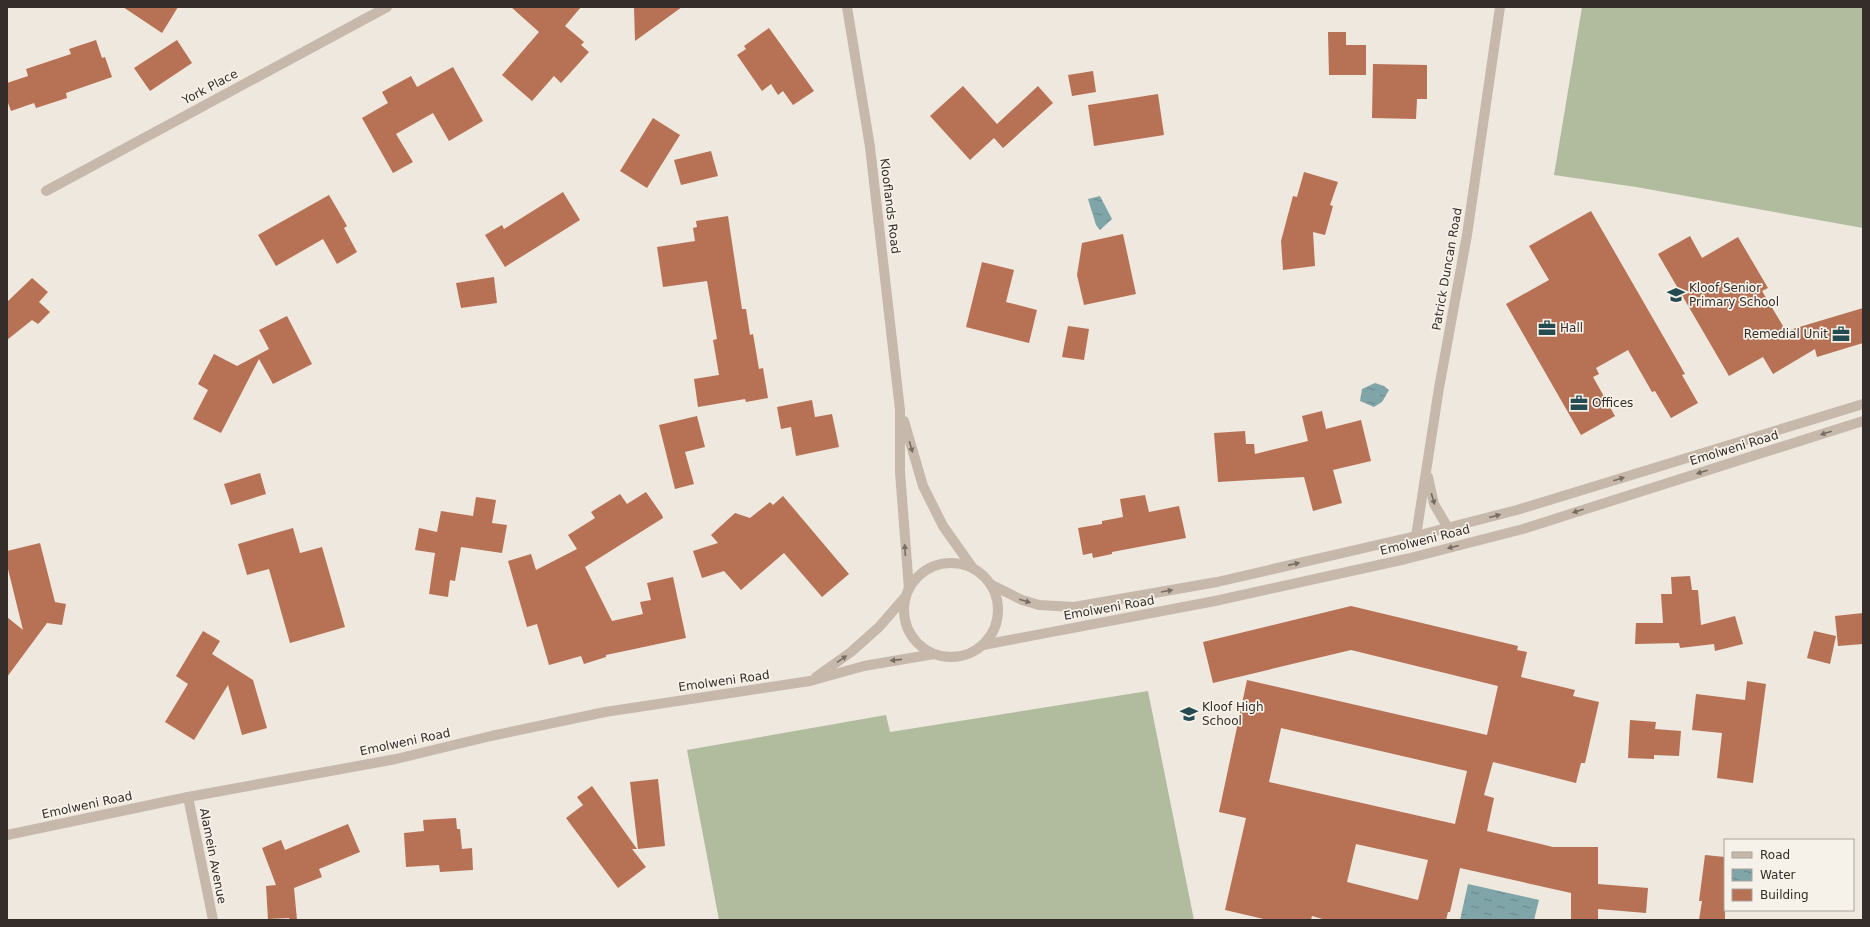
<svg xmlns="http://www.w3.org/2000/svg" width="1870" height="927" viewBox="0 0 1870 927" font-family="'DejaVu Sans',sans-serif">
<defs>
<pattern id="water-ripples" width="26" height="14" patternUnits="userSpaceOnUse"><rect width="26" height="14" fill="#80a5a8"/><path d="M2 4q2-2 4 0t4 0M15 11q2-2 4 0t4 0" fill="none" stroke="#6a8789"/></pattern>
</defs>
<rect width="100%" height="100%" fill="#efe8de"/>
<!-- pitch -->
<g fill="#b1bc9f">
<path d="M 1582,7 L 1863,7 L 1863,228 L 1636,187 L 1554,175 Z"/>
<path d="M 1148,691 L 1194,920 L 719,920 L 687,750 L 886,715 L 890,732 Z"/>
</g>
<!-- water -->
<g fill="url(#water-ripples)">
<path d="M 1100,196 L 1112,219 L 1100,230 L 1096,225 L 1088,199 Z"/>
<path d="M 1375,383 L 1384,386 L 1389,390 L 1382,402 L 1374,407 L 1360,401 L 1362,389 Z"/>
<path d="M 1468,884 L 1539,900 L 1534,920 L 1460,920 Z"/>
</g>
<!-- building -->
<g fill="#b77154" fill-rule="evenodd">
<path d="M 123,7 L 178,7 L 162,33 Z"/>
<path d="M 511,7 L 581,7 L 565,26 L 584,42 L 581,45 L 589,52 L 561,83 L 554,76 L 532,101 L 502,75 L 539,32 Z"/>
<path d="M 634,7 L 682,7 L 635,41 Z"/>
<path d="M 769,28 L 814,91 L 793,105 L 783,91 L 778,95 L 771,84 L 762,91 L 737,55 L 746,49 L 744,46 Z"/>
<path d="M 1328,32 L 1346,32 L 1346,45 L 1366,45 L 1366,75 L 1329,75 Z"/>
<path d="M 96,40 L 102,58 L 105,57 L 112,77 L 66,93 L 67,98 L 36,108 L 34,103 L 11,111 L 7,100 L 7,83 L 28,76 L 26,69 L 71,54 L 69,49 Z"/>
<path d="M 177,40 L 192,63 L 150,91 L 134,68 Z"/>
<path d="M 1373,64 L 1427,65 L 1427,99 L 1417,99 L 1416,119 L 1372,118 Z"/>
<path d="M 453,67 L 483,121 L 449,141 L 433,113 L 396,134 L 413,162 L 393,173 L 362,118 L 388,103 L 382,92 L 411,76 L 417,87 Z"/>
<path d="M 1093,71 L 1096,92 L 1072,96 L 1068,75 Z"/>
<path d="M 963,86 L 997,124 L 1038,86 L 1053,103 L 1003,148 L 994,138 L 970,160 L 930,116 Z"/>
<path d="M 1158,94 L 1164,135 L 1094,146 L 1088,105 Z"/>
<path d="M 653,118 L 680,135 L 647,188 L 620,171 Z"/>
<path d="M 711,151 L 718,176 L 681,185 L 674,160 Z"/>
<path d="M 1304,172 L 1338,182 L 1330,205 L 1333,206 L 1325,235 L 1313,232 L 1315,266 L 1283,270 L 1281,241 L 1293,196 L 1297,197 Z"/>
<path d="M 563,192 L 580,220 L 505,267 L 485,235 L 502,225 L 504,229 Z"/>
<path d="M 329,195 L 347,226 L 344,228 L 357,252 L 337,264 L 323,239 L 276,266 L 258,235 Z"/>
<path d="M 1591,211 L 1685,374 L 1682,375 L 1698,403 L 1671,418 L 1655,391 L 1652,392 L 1628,350 L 1596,368 L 1599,374 L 1593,377 L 1615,416 L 1581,435 L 1506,304 L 1549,280 L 1529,246 Z"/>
<path d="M 728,216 L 742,309 L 746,309 L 750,335 L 753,334 L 759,369 L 763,368 L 768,398 L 746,402 L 745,399 L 698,407 L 694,379 L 719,375 L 713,340 L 717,339 L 707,281 L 663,287 L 657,247 L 695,241 L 693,228 L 697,227 L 696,221 Z"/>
<path d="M 1123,234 L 1136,294 L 1084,305 L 1077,275 L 1082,243 Z"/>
<path d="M 1690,236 L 1702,258 L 1738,237 L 1768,288 L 1762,291 L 1786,331 L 1863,308 L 1863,343 L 1817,357 L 1815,349 L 1773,374 L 1763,357 L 1729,376 L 1658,254 Z"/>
<path d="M 982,262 L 1014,270 L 1006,302 L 1037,310 L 1029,343 L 966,327 Z"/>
<path d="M 494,277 L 497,303 L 461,308 L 456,283 Z"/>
<path d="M 32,278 L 48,292 L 39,302 L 50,312 L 38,324 L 32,320 L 7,340 L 7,302 Z"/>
<path d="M 287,316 L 312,364 L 273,384 L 259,359 L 221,433 L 193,419 L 208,390 L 198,384 L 214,354 L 237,366 L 269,349 L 259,330 Z"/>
<path d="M 1068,326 L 1089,329 L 1084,360 L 1062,357 Z"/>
<path d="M 812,400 L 815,417 L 832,414 L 839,447 L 796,456 L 791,427 L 781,429 L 777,407 Z"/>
<path d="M 1322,411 L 1326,429 L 1361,420 L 1371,461 L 1333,470 L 1342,503 L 1313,511 L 1304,477 L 1218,482 L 1214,433 L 1245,431 L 1246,444 L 1254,444 L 1255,454 L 1308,441 L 1302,416 Z"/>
<path d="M 697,416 L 705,447 L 685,452 L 694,484 L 675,489 L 659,425 Z"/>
<path d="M 260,473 L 266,494 L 231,505 L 224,484 Z"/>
<path d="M 646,492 L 662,515 L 663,518 L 585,567 L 612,621 L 643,614 L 640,602 L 651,600 L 647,583 L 673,577 L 686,638 L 606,655 L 606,657 L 584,664 L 581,656 L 549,665 L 537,624 L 527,627 L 508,561 L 531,554 L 536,570 L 577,549 L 568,535 L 595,518 L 591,512 L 620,494 L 627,504 Z"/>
<path d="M 1145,495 L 1149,512 L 1179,506 L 1186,538 L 1112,552 L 1112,554 L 1093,558 L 1092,553 L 1083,555 L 1078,528 L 1102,524 L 1102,521 L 1123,517 L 1120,499 Z"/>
<path d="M 783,496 L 849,574 L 822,597 L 784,553 L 741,590 L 724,571 L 702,578 L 693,551 L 718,543 L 711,535 L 735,513 L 750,518 L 770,502 L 773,505 Z"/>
<path d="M 476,497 L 496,500 L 492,523 L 507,525 L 502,553 L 461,547 L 455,581 L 450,580 L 448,597 L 429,594 L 435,553 L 415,550 L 419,528 L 437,532 L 441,511 L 473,516 Z"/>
<path d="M 293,528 L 300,553 L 322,547 L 345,627 L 290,643 L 269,569 L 247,575 L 238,544 Z"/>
<path d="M 40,543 L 55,602 L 66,604 L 62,625 L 47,623 L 7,677 L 7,617 L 23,630 L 7,565 L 7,551 Z"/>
<path d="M 1690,576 L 1692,590 L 1698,590 L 1701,625 L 1735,616 L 1743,644 L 1715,651 L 1714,644 L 1680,648 L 1679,643 L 1635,644 L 1636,623 L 1663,623 L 1661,594 L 1672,594 L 1671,577 Z"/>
<path d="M 1351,606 L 1518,646 L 1517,650 L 1527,652 L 1521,677 L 1575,690 L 1573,696 L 1599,702 L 1585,763 L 1581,763 L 1576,783 L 1493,762 L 1484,795 L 1494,798 L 1487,831 L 1553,847 L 1598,847 L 1598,884 L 1648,888 L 1646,913 L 1598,909 L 1598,920 L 1571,920 L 1571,893 L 1460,868 L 1450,912 L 1448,912 L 1446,920 L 1326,920 L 1312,916 L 1311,920 L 1268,920 L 1225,910 L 1246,818 L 1219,812 L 1247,680 L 1487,735 L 1498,686 L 1351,650 L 1213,683 L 1203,642 ZM 1281,728 L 1467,771 L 1455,824 L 1269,782 ZM 1356,844 L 1428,860 L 1418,900 L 1347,882 Z"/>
<path d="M 1863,613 L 1863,644 L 1838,646 L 1835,616 Z"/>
<path d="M 203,631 L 220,641 L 212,654 L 253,680 L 267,728 L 242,735 L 228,685 L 194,740 L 165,722 L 188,684 L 176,676 Z"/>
<path d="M 1814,631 L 1836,636 L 1830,664 L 1807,658 Z"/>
<path d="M 1747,681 L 1766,684 L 1753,783 L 1717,778 L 1722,733 L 1692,730 L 1696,694 L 1745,700 Z"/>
<path d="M 1630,720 L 1656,722 L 1655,729 L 1681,731 L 1679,756 L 1654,755 L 1654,759 L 1628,758 Z"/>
<path d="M 658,779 L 665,846 L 638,849 L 630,782 Z"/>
<path d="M 592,786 L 637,849 L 632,849 L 646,867 L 618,888 L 566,818 L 583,805 L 577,797 Z"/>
<path d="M 456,818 L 457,829 L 460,829 L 462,849 L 472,848 L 473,870 L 440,872 L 439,865 L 406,867 L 404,833 L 424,831 L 423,820 Z"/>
<path d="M 348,824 L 360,852 L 319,869 L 322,877 L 294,888 L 297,920 L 290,920 L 289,918 L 268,919 L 266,886 L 276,885 L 262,848 L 281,840 L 285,850 Z"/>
<path d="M 1705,855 L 1725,857 L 1725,920 L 1699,920 L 1702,901 L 1699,901 Z"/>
</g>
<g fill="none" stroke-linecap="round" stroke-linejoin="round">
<!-- minor -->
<g stroke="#c6b9ab" stroke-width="10">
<path d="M 847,7 L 870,147 L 900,410 L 900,472 L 909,589"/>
<path d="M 46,191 L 387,7"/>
<path d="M 904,421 L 923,486 L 943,526 L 972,567"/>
<path d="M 1428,477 L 1434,504 L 1448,528"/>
<path d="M 1416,536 L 1439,388 L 1467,235 L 1500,7"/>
<circle cx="951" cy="610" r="47"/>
<path d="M 990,584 L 1022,600 L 1039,605 L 1074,607 L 1217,582 L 1416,536 L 1517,510 L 1863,404"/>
<path d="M 983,645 L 1215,601 L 1406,559 L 1523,529 L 1863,421"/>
<path d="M 816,677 L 851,652 L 879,627 L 906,596"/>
<path d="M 188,797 L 213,920"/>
<path d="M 7,835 L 188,797 L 396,759 L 491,736 L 605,712 L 810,681 L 864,666 L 934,654"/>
</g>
</g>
<!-- one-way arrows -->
<defs><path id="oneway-solid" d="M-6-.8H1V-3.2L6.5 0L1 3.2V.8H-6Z"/></defs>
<g fill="#766c64">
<use href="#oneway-solid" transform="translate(1826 433) rotate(163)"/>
<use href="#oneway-solid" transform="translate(911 447) rotate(74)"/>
<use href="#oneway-solid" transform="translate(1702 472) rotate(163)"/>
<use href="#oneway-solid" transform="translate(1619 479) rotate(-17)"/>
<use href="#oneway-solid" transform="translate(1433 499) rotate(73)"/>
<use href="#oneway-solid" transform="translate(1578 511) rotate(162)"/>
<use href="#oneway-solid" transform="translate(1495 516) rotate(-15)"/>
<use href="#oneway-solid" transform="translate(1453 547) rotate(166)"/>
<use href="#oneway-solid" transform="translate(905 550) rotate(-94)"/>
<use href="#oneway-solid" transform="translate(1294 564) rotate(-13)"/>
<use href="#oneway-solid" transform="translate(1167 591) rotate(-10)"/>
<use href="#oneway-solid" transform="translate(1025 601) rotate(17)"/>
<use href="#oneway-solid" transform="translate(842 659) rotate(-35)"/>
<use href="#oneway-solid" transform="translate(896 660) rotate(174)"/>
</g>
<!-- icons -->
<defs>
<g id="school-bare" transform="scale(1.38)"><path d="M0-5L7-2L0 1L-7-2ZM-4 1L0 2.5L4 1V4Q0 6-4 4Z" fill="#244b51" stroke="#f7f2e9" stroke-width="2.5" paint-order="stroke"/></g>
<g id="office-bare" transform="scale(1.38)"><path d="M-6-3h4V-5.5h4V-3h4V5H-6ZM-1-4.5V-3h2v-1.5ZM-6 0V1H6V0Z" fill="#244b51" stroke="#f7f2e9" stroke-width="2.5" paint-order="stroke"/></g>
</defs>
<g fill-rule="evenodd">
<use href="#school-bare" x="1676" y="295"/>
<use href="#office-bare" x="1547" y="328"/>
<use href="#office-bare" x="1841" y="334"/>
<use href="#office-bare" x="1579" y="403"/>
<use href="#school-bare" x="1189" y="714"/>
</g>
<g text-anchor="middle" stroke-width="3.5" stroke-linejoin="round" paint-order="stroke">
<!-- street labels -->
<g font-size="12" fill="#342d29" stroke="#f7f2e9">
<text transform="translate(210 87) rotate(-28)" y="4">York Place</text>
<text transform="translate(890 206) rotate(83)" y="4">Klooflands Road</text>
<text transform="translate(1447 269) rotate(-80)" y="4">Patrick Duncan Road</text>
<text transform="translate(1734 448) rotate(-17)" y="4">Emolweni Road</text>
<text transform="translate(1425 540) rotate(-14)" y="4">Emolweni Road</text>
<text transform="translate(1109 608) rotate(-10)" y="4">Emolweni Road</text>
<text transform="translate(724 681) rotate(-8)" y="4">Emolweni Road</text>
<text transform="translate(405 742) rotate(-12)" y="4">Emolweni Road</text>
<text transform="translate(87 805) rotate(-12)" y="4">Emolweni Road</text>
<text transform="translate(213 856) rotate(79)" y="4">Alamein Avenue</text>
</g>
<!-- poi labels -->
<g font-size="12" fill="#342d29" stroke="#f7f2e9" text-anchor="start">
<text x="1689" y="292">Kloof Senior<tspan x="1689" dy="14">Primary School</tspan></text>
<text x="1560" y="332">Hall</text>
<text x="1828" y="338" text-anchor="end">Remedial Unit</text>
<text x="1592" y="407">Offices</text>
<text x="1202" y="711">Kloof High<tspan x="1202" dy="14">School</tspan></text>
</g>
</g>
<!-- border -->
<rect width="1870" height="927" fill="none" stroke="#342d29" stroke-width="16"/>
<!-- legend -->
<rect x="1724" y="839" width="130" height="72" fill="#f7f2e9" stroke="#a9a39c"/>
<rect x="1732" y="852" width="20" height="6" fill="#c6b9ab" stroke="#a9a39c"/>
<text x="1760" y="859" font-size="12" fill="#342d29">Road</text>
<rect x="1732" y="869" width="20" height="12" fill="url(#water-ripples)" stroke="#a9a39c"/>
<text x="1760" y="879" font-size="12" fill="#342d29">Water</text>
<rect x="1732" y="889" width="20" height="12" fill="#b77154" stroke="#a9a39c"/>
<text x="1760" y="899" font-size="12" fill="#342d29">Building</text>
</svg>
